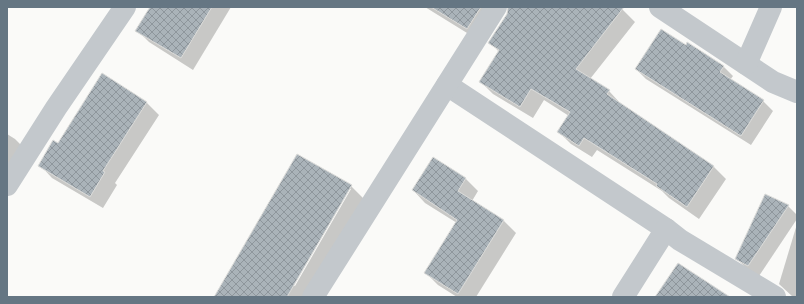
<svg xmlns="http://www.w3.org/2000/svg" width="804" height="304" viewBox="0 0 804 304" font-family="'PT Sans Narrow',sans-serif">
<defs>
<pattern id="building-cross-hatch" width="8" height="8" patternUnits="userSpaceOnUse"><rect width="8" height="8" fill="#aab3b9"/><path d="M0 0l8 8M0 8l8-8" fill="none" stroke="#8e969c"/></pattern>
</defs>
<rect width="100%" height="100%" fill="#fafaf8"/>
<!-- shadow -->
<g fill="#0003" fill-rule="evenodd">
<path d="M 151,7 L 231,7 L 193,70 L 149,42 L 137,30 Z"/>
<path d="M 425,7 L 501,7 L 480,41 Z"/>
<path d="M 529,7 L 620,7 L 635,22 L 590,79 L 609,91 L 621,104 L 714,167 L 726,179 L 699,219 L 669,198 L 662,191 L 597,150 L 592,157 L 571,144 L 559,132 L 569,116 L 544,100 L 533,118 L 493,94 L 481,82 L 499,52 L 490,42 Z"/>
<path d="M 686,46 L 723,66 L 733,76 L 730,80 L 763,101 L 773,111 L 751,145 L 646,79 L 636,69 Z"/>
<path d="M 102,75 L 147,103 L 159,115 L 115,183 L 117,185 L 103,208 L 52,178 L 40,165 L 58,145 Z"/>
<path d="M 7,134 L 15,139 L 28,152 L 7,188 Z"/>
<path d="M 433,158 L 466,179 L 478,191 L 472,201 L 504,221 L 516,233 L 476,297 L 457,297 L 438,285 L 426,273 L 457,223 L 425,203 L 413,190 Z"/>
<path d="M 351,186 L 365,200 L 315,297 L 216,297 ZM 348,189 L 351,189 L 295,286 L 293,285 Z"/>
<path d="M 765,195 L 788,206 L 797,215 L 797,219 L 759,276 L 747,269 L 736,258 Z"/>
<path d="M 797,224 L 797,297 L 793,297 L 779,284 Z"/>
</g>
<!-- building -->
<g fill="url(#building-cross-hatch)" stroke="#dcdcda">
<path d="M 150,7 L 212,7 L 181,58 L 135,31 Z"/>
<path d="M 431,7 L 481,7 L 467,29 Z"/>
<path d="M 508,7 L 624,7 L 576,69 L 610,90 L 607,94 L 714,166 L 687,207 L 656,186 L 657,184 L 584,138 L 579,146 L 557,132 L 570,112 L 531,89 L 520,107 L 479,82 L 499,50 L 488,43 L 507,14 Z"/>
<path d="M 661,29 L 686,45 L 687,42 L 724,66 L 720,72 L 764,100 L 741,136 L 635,69 Z"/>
<path d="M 102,73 L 147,102 L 103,171 L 105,172 L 90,197 L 38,166 L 53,140 L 58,143 Z"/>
<path d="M 297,154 L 352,185 L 287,297 L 214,297 Z"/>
<path d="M 433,157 L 466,178 L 458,191 L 504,220 L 458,294 L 424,273 L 457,220 L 412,190 Z"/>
<path d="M 765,194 L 789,205 L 748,266 L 735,259 Z"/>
<path d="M 678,263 L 730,297 L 655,297 Z"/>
</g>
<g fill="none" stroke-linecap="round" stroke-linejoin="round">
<!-- minor -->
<g stroke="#c3c8cc" stroke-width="22">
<path d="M 660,7 L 773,82 L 797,92"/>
<path d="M 746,64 L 771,7"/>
<path d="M 447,85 L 666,229 L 680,240 L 775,297"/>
<path d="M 7,185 L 56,108 L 125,7"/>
<path d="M 313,297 L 496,7"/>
<path d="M 623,297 L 666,229"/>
</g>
</g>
<!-- border -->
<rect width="804" height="304" fill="none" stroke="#657683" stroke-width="16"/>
</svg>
